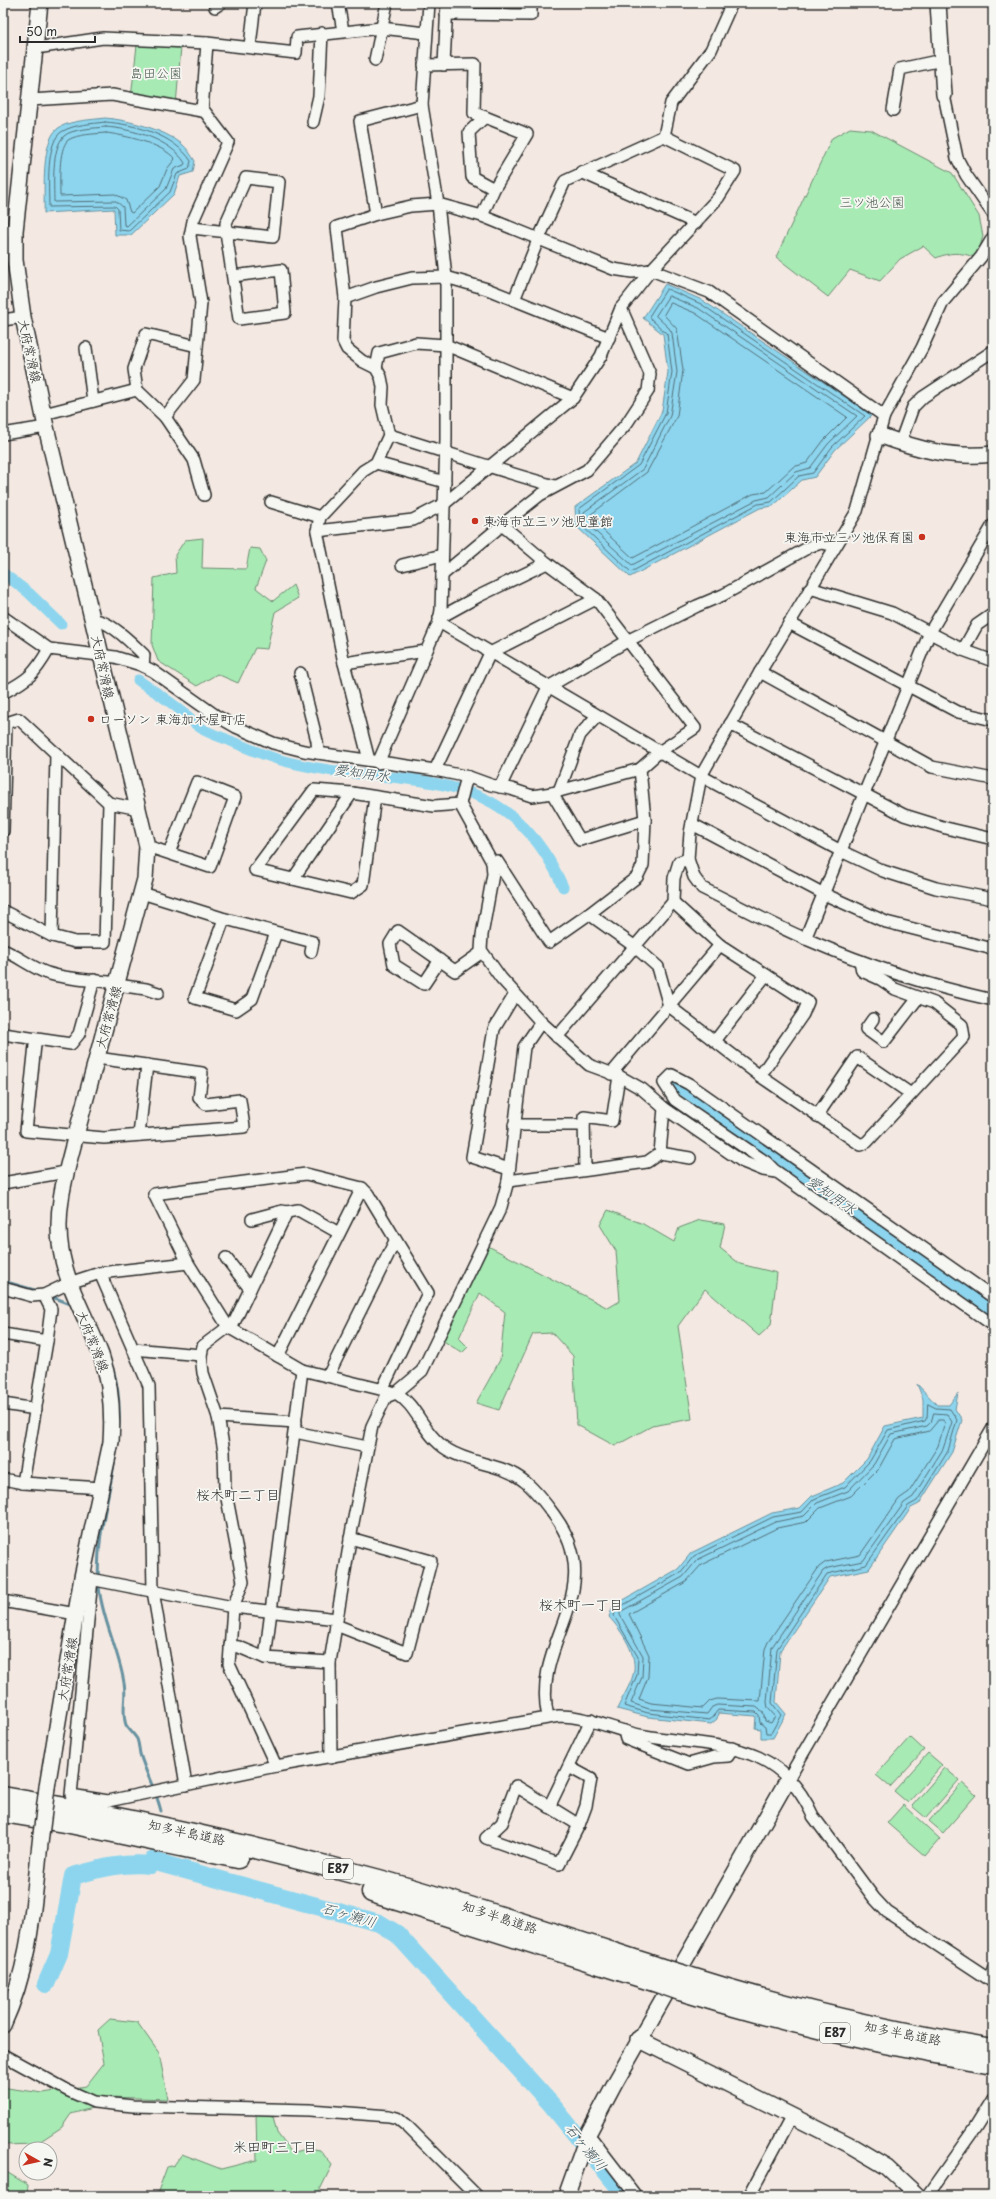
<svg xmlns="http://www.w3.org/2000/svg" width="996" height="2199" viewBox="0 0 996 2199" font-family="'Playpen Sans','Klee One',sans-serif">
<rect width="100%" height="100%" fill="#f4e9e2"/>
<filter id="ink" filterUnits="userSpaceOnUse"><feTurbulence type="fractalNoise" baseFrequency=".025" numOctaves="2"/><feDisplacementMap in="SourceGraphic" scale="8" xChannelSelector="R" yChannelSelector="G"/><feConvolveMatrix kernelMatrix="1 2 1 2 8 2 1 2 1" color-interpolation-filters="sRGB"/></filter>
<g filter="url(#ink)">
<!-- green -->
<g fill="#a8eab4" stroke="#6a8a70">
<path d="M 137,45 L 181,47 L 176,105 L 131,98 Z"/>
<path d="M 850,128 L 871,130 L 952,173 L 979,216 L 983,236 L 980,247 L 974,257 C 960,252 950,252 936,258 L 923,246 L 900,259 L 880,281 L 850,270 L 828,297 L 776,257 L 832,138 Z"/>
<path d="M 203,538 L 202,568 L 246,569 L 250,548 L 260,549 L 266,561 L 256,588 L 273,601 L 293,585 L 298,598 L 275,612 L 267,649 L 255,648 L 238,683 L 217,674 L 197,686 L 158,661 L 152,645 L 154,578 L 176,573 L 175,555 L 185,540 Z"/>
<path d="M 608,1210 L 643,1224 L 674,1242 L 679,1228 L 700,1220 L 725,1224 L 720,1248 L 740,1264 L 777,1273 L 771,1325 L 759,1336 L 705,1289 L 678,1326 L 692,1419 L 652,1426 L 615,1446 L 577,1425 L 573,1356 L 552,1333 L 533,1334 L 499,1410 L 476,1403 L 500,1360 L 505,1312 L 480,1293 L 459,1338 L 468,1347 L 462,1353 L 442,1340 L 488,1246 L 608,1308 L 620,1301 L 616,1251 L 600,1225 Z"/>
<path d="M 910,1737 L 924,1750 L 890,1787 L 876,1775 Z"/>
<path d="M 928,1753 L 942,1765 L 908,1803 L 894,1791 Z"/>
<path d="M 945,1768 L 959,1780 L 926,1818 L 912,1806 Z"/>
<path d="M 962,1783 L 976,1795 L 943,1833 L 929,1821 Z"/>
<path d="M 903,1805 L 940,1839 L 925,1856 L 887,1823 Z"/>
<path d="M 110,2019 L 137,2022 L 159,2053 L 168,2099 L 108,2097 L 99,2106 L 71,2114 L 62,2127 L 36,2144 L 3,2145 L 3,2091 L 7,2088 L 43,2093 L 86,2086 L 104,2063 L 98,2030 Z"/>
<path d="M 256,2113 L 273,2116 L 277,2133 L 292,2153 L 309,2148 L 320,2150 L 332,2165 L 317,2196 L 135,2196 L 135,2193 L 157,2194 L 167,2167 L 174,2165 L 182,2154 L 221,2169 L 257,2160 Z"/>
<path d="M 3,2170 L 28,2185 L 27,2196 L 3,2196 Z"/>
</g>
<!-- water -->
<g fill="#8dd5ee" stroke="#6691a0">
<path d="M 105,118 C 129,120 163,129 182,144 C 187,148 191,155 195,161 L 193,172 L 180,176 L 174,194 L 131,235 L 115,235 L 114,209 L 44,213 C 45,192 40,138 60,127 C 73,120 91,120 105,118 Z"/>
<path d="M 665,284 L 702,300 L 872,415 L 835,450 L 815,477 L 802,480 L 773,506 L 760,508 L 630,577 L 576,526 L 575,507 L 636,463 L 662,411 L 668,372 L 663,334 L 643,318 Z"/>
<path d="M 917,1384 L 937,1405 L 949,1405 L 958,1393 L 955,1409 L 962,1420 L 952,1452 L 919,1504 L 911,1508 L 869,1569 L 830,1577 L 780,1651 L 776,1702 L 786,1714 L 773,1738 L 761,1738 L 761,1729 L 755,1728 L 756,1716 L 718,1713 L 717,1719 L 711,1724 L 648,1717 L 617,1709 C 622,1698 630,1686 633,1675 C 639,1655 621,1630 609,1617 L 613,1606 L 678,1569 L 691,1553 L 772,1513 L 800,1508 L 812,1496 L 843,1483 L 867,1459 L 885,1426 L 923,1418 L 923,1399 Z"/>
</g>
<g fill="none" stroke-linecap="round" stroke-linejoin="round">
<!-- shore -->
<g stroke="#526f79" stroke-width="1">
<path d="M 105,122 C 135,124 174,135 191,161 L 189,169 L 177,174 L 170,192 L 129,231 L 119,230 L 118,209 L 115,206 L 49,207 C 49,189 45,140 63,131 C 76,124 91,124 105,122 Z"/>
<path d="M 106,127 C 132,129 170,139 185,163 L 184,165 L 174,169 L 166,189 L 127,226 L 124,225 L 123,207 L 116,201 L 54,202 C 54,184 51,149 64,136 C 71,129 95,128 106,127 Z"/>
<path d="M 106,133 C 124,135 163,144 175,159 L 167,169 L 160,186 L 132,213 L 130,212 L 126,200 L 115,194 L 60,196 C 60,183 58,149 68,140 C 78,134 95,134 106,133 Z"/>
<path d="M 667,289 L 701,304 L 865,416 L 832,447 L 813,473 L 799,476 L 771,502 L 758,504 L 631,572 L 580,524 L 579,509 L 639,465 L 666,413 L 672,372 L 667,334 L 649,317 Z"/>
<path d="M 669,296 L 698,308 L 857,416 L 828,444 L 810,468 L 796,472 L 769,497 L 756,500 L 632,565 L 585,522 L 584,512 L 643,469 L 670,416 L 677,372 L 672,333 L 669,328 L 656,316 Z"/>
<path d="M 671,303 L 695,313 L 847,417 L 824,440 L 807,463 L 793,467 L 766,492 L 753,494 L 633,558 L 591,519 L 590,515 L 647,472 L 677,416 L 683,370 L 677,329 L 664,315 Z"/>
<path d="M 928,1404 L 936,1408 L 950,1409 L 957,1420 L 948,1451 L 917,1501 L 908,1506 L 866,1565 L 827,1574 L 777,1649 L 772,1703 L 781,1715 L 771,1733 L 766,1733 L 765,1727 L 760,1723 L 759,1715 L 756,1712 L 718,1710 L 710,1720 L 648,1713 L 624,1706 L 637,1675 L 638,1657 L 614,1616 L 616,1609 L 680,1573 L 694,1556 L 773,1517 L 802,1512 L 814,1499 L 845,1487 L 870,1461 L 888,1430 L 925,1421 L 927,1417 Z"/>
<path d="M 934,1413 L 947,1414 L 952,1422 L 943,1449 L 913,1497 L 904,1503 L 863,1561 L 828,1568 L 823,1571 L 772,1647 L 767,1702 L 768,1708 L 775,1716 L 771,1723 L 765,1721 L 763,1712 L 756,1707 L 717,1705 L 712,1707 L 707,1714 L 649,1709 L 631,1703 L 642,1677 L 643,1656 L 620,1615 L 620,1612 L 683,1577 L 697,1560 L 775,1522 L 804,1516 L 817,1503 L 848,1491 L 874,1464 L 891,1434 L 927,1426 L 931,1422 Z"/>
<path d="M 939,1420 L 943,1420 L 945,1423 L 938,1446 L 909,1492 L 899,1499 L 860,1555 L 826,1562 L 819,1567 L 768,1642 L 765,1649 L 760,1701 L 717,1699 L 710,1701 L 703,1708 L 651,1703 L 639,1699 L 648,1677 L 649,1655 L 629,1614 L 686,1582 L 701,1565 L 777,1528 L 806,1522 L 820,1508 L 851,1496 L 879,1468 L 895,1439 L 929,1431 Z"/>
</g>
<!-- stream -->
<g stroke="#6691a0" stroke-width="3">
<path d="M 3,1281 L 38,1291"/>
<path d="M 50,1296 L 73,1305"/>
<path d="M 113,1369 C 135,1442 92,1513 99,1587 C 102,1620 119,1650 124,1683 C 127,1697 121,1710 126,1725 C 129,1730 134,1734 137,1739 C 139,1744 139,1749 140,1754 C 146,1774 156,1790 161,1811"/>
</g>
<!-- canal -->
<g stroke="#8dd5ee" stroke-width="11">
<path d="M 3,573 L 29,593 L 61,624"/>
<path d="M 138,680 C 152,690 167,699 180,710 C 187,716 193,723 201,728 C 208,733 218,736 226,739 C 243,746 260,754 277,759 C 393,793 503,750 563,887"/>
<path d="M 670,1081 L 993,1310"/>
</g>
<!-- river -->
<path stroke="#8dd5ee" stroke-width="18" d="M 46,1984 L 59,1954 L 73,1876 C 99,1869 123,1862 150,1865 L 152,1861 L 379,1923 L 397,1934 L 551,2104 L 626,2196"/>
<!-- street casing -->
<g stroke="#2b2b2b" stroke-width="14">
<g id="street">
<path d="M 338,3 L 343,31"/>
<path d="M 215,7 L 221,3"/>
<path d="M 446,14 L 531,15 L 531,3"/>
<path d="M 250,46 L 255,3"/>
<path d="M 36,48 L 103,38 L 207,43"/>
<path d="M 375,60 L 387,3"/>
<path d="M 424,65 L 475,64 L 474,113 L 485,117"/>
<path d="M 444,65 L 447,3"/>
<path d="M 944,95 L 957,158 L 966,175 L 993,214"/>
<path d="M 30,100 L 112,95 L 202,111 L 207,43 L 296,53 L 297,37 L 381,28 L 426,33"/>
<path d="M 202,108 L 228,142 L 193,221 L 190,236 L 201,303 L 194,380 L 165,417 L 194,460 L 204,495"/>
<path d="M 893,110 L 900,69 L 942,60"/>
<path d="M 313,122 L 319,96 L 322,33"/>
<path d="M 664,136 L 671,103 L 711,50 L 732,3"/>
<path d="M 581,172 L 696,223"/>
<path d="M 376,214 L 360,121 L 422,105"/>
<path d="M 482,216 L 494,189 L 527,134 L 485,117 L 469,132 L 472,177 L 494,189"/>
<path d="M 192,228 L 273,237 L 279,182 L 246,178 L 226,223 L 226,232 L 239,319 L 285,313 L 281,270 L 233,276"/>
<path d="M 3,230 L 15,231"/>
<path d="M 993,237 L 981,257 L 943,302 L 922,348 L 884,416 L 857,511 L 760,672 L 701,776 L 690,833 L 688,859 L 694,877 L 702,888 C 737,905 771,924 806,939 C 866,965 929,986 993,1000"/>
<path d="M 345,298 L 376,287 L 412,278 L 446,277 L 487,289 L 609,338"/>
<path d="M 3,320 L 23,317"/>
<path d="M 86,348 L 93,401"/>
<path d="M 376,368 L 379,353 L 416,343 L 446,345 L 573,398"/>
<path d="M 44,414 L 137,390"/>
<path d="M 165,417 L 137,390 L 134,369 L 146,334 L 197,346"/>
<path d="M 3,434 L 46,427"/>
<path d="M 389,435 C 444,451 499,471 555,486"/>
<path d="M 900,443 L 913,407 L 923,397 L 993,351"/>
<path d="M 376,463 L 445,482"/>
<path d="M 271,502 L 320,517"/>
<path d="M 502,525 L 540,495 L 587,470 L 627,423 L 648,391 L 650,374 L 621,308"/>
<path d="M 317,531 L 413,520 L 444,504 L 573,398 L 601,356 L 621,308 L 651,270 L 718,198 L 735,171 L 664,136 L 565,181 L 538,240 L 514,300"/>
<path d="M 402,565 L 442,555"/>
<path d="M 442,575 L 502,525 L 547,563"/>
<path d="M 810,588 L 892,613 L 963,650 L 993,661"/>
<path d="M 3,617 L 49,649 L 115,657 L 141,665 L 153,671 L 215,715 L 236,727 L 273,743 L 304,751 L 435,770 L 469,777 L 491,785 L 511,789 L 532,796 L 552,793 L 640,769 L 659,752 L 695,728 L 596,599 L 547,563 L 479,596 L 439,618"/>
<path d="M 93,620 C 108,619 133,644 144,655 L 143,666"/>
<path d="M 439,622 L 701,776 L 841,851 L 883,871 L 936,888 L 993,899"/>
<path d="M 789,623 L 958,712 L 993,720"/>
<path d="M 963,650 L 977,625 L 993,614"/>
<path d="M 344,663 L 426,651"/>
<path d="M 760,672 L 932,767 L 993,779"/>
<path d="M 300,673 L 317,741 L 318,753"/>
<path d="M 3,693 C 29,679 34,675 49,649"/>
<path d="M 3,724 L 19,719 L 109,803 L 139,809"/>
<path d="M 730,724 L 904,815 L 946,828 L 993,839"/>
<path d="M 369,760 L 344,663 L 317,531 L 320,517 L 363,471 L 376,463 L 389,435 L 382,405 L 383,387 L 381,377 L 376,368 L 362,361 L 347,349 L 343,341 L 345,298 L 337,227 L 376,214 L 411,206 L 438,204 L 482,216 L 613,269 L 632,272 L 651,270 L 709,292 L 884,416"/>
<path d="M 378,763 L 439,622 L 441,610 L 446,439 L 446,277 L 438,204 L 422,105 L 429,3"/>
<path d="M 435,770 L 490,653 L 596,599"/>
<path d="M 469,777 L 465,784 L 460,804 L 492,862 L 497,861 L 549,942 L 589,914 L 637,877 L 643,865 L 645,820 L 640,769"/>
<path d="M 500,787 L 548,687 L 629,640 L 697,606 L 723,595 L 811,546 L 822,543 L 835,546"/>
<path d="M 559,791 L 580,735 L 597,716"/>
<path d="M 552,793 L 580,840 L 645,820"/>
<path d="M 375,797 L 363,885 L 351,893 L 255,870 L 314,790 L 352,793 L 434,806 L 460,804"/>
<path d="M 692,824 L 824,894 L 886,922 L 993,949"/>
<path d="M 3,831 L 6,723"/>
<path d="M 147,846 L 210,867 L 235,797 L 197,782 L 169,853"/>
<path d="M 492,862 L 493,874 L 482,935 L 481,950 L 501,978 L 541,1022"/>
<path d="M 293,879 L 352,793"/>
<path d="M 142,893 L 222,918 L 313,942 L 311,952"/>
<path d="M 3,911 L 52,936 L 75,942 L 105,942 L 109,803"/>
<path d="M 589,914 L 634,946 L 658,967 L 669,1006 L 760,1076 L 861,1145 L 867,1142 L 964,1037 L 962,1025 L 934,1003 L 895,989 L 880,979 L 862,971 L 860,961"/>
<path d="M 224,919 L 195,998 L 236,1010 L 252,999 L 276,933"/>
<path d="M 52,936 L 56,753"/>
<path d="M 805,939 L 930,632 L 993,525"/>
<path d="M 720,945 L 808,1002 L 803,1014 L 760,1076"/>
<path d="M 3,950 C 18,956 31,967 47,973 C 68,980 95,980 118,983"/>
<path d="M 440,960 L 424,984 L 394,965 L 390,944 L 398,931 L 455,971 L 482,952"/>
<path d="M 117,985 L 146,989 L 158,993"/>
<path d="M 873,1019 L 866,1029 L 884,1042 L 918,998"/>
<path d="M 3,1034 L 71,1044 L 79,1034 L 94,980"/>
<path d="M 557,1037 L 673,902 L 674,878 L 679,862 L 688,859"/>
<path d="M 715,1041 L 766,975"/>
<path d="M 35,1045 L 26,1131 L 104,1138 L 244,1127 L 240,1100 L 206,1104 L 199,1098 L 202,1073 L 97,1058"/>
<path d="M 611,1074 L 720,945 L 673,902"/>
<path d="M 817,1116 L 857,1057 L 911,1094"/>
<path d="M 514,1125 L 584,1125"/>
<path d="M 139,1135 L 147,1065"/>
<path d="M 660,1153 L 664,1108"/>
<path d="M 509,1169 L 472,1157 L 494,1029 L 515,994"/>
<path d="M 585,1170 L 584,1117 L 612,1121 L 619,1076"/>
<path d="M 776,1172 L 766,1162 L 675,1100 L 664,1083 L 672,1075 L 689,1084 L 993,1297"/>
<path d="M 508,1181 L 647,1162 L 660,1153 L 690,1158"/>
<path d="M 3,1183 L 66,1172"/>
<path d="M 252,1219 L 282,1211 L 287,1212"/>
<path d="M 226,1258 L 250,1289"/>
<path d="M 100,1273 L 149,1386 L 153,1591 L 186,1785"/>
<path d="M 3,1288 L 32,1296 L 44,1295 L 69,1283 L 100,1273 L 188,1263"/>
<path d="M 228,1327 L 203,1346 L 201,1355 L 203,1373 L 218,1417 L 224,1451 L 225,1488 L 243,1582 L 233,1607 L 229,1664 L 276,1766"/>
<path d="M 231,1329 L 287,1212 L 298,1210 L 339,1233"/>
<path d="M 3,1334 L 47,1341 L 51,1309 L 44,1295"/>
<path d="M 133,1349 L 201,1355"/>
<path d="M 278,1356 L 362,1188"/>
<path d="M 302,1370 L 265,1658 L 330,1662"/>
<path d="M 328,1376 L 395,1241"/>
<path d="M 383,1388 L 428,1293 L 368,1194 L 362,1188 L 306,1174 L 154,1194 L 188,1263 L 228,1327 L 302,1370 L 396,1393 C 418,1406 423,1435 448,1450 C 472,1465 502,1463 524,1481 C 536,1490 545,1503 554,1515 C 611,1592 530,1641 548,1717"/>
<path d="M 3,1404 L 36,1409"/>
<path d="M 218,1417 L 296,1422"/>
<path d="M 295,1432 L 367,1447"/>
<path d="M 3,1479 L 23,1483 L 102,1488"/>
<path d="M 23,1483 L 47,1341"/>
<path d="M 85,1578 L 233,1607 L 337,1619"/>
<path d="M 92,1579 L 71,1795 L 108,1801 L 276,1766 L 559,1716 C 589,1716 615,1731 645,1736 C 716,1748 778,1738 813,1816 L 874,1898 L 887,1912 L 993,1982"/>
<path d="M 8,1602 L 76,1614"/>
<path d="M 336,1625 L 407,1653 L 431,1561 L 350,1538"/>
<path d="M 230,1646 L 239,1647 L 265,1658"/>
<path d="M 624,1731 L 626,1739 L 689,1764 L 714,1757 L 728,1756 L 732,1748"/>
<path d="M 331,1758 L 330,1662 L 352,1528 L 372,1426 L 386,1397 L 396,1393 L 422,1371 L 501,1207 L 508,1181 L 524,1047 L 541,1022 L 589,1065 L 619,1076 L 642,1089 L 664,1108 L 743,1162 L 763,1170 L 777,1172 L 993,1325"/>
<path d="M 569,1767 L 591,1779 L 586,1806 L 579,1825"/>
<path d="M 788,1779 L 993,1428"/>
<path d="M 516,1786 L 579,1825 L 559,1864 L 486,1838 L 502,1823 Z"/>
<path d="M 549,1807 L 591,1720"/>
<path d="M 991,1981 L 993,1969"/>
<path d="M 3,2055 L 67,2090 L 94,2102 L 133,2106 L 310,2110 L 389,2116 L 397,2118 L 408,2127 L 477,2196"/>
<path d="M 588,2136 L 593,2140 L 636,2196"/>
<path d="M 749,2196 L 792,2116"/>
<path d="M 927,2196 L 975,2128 L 993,2099"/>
</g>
</g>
<!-- secondary casing -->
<g stroke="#2b2b2b" stroke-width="18">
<g id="secondary">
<path d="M 40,3 L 15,231 L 15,260 L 23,317 L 46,427 L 147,846 L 145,879 L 76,1135 C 66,1172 54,1212 61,1250 C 67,1288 88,1320 101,1355 C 111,1383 113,1413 111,1442 L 82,1577 L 47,1787"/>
<path d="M 938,3 L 944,95"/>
<path d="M 879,435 C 917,449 952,459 993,454"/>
<path d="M 3,2025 C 32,1962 33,1903 41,1835"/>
<path d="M 638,2039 L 848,2144 L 887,2167 L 918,2196"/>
<path d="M 566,2196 L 589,2132 L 615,2083 L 788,1779"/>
</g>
</g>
<!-- highway casing -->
<g stroke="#2b2b2b" stroke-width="23">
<g id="highway">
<path d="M 3,1797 C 130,1818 255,1846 379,1880 C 475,1907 570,1939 665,1970"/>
<path d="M 3,1812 L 70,1823 L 238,1858"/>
<path d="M 372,1892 L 660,1983"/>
<path d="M 688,1977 C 789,2009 890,2032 993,2049"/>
<path d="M 680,1990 C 783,2022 887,2046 993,2063"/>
</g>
</g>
<!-- street -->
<use href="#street" stroke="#f6f6f2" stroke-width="11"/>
<!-- secondary -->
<use href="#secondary" stroke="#f6f6f2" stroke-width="15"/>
<!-- highway -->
<use href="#highway" stroke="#f6f6f2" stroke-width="20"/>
<!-- secondary-bridge casing -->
<g stroke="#2b2b2b" stroke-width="18" stroke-linecap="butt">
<path id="secondary-bridge" d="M 41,1835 L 47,1787"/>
</g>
<!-- highway-bridge casing -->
<g stroke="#2b2b2b" stroke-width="23" stroke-linecap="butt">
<g id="highway-bridge">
<path d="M 665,1970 L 688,1977"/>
<path d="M 660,1983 L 680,1990"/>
</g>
</g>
<!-- secondary-bridge -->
<use href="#secondary-bridge" stroke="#f6f6f2" stroke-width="15"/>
<!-- highway-bridge -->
<use href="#highway-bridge" stroke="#f6f6f2" stroke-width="20"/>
</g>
</g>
<!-- markers -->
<g fill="#c8321e" stroke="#f6f6f2" stroke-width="1.5">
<circle cx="475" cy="521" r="4"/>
<circle cx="922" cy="537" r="4"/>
<circle cx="91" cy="719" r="4"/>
</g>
<g text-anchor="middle" stroke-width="3.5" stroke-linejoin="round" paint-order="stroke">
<!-- shield labels -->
<g fill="#f6f6f2" stroke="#686867" stroke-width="1">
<rect x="323" y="1859" width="30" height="20" rx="3"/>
<rect x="820" y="2023" width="30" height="20" rx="3"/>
</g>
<g font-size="12" font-weight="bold" fill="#2b2b2b">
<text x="338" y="1873">E87</text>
<text x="835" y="2037">E87</text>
</g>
<!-- park labels -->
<g font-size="13" fill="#4a5b4d" stroke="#f6f6f2">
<text x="156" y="78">島田公園</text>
<text x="872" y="207">三ツ池公園</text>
</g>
<!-- street labels -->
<g font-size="13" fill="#2b2b2b" stroke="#f6f6f2">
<text transform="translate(30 351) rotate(78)" y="5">大府常滑線</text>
<text transform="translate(103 667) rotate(78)" y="5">大府常滑線</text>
<text transform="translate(108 1017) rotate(-75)" y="5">大府常滑線</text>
<text transform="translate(93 1341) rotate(68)" y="5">大府常滑線</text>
<text transform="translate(67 1669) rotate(-81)" y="5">大府常滑線</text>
<text transform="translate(187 1832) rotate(12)" y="5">知多半島道路</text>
<text transform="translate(500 1917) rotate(18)" y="5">知多半島道路</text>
<text transform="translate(903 2033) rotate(11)" y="5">知多半島道路</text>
</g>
<!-- poi labels -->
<g font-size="13" fill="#2b2b2b" stroke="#f6f6f2" text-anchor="start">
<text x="483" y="526">東海市立三ツ池児童館</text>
<text x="914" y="542" text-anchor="end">東海市立三ツ池保育園</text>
<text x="99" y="724">ローソン 東海加木屋町店</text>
</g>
<!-- water labels -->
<g font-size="14" font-style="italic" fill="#44565c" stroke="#f6f6f2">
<text transform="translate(362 773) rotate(8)" y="5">愛知用水</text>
<text transform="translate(832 1195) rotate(35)" y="5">愛知用水</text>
<text transform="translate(349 1915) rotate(16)" y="5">石ヶ瀬川</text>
<text transform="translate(586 2147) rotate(51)" y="5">石ヶ瀬川</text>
</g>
<!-- neighbourhood labels -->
<g font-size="14" fill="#2b2b2b" stroke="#f6f6f2">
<text x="238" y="1500">桜木町二丁目</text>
<text x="581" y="1610">桜木町一丁目</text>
<text x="275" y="2152">米田町三丁目</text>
</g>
</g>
<!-- margin -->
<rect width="996" height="2199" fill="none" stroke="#f6f6f2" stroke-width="16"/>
<rect x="8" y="8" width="980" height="2183" fill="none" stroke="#2b2b2b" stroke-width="1.5" filter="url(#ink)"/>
<!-- north arrow -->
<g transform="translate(38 2161) rotate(98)"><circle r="19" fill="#f6f6f2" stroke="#a5a5a2"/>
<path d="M0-3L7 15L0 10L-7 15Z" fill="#c8321e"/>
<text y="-6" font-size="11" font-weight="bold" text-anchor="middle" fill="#2b2b2b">N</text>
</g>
<!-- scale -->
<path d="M20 36v6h75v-6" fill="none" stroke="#2b2b2b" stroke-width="2"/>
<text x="26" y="36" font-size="12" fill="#2b2b2b" stroke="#f6f6f2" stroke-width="3" paint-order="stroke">50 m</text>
</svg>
